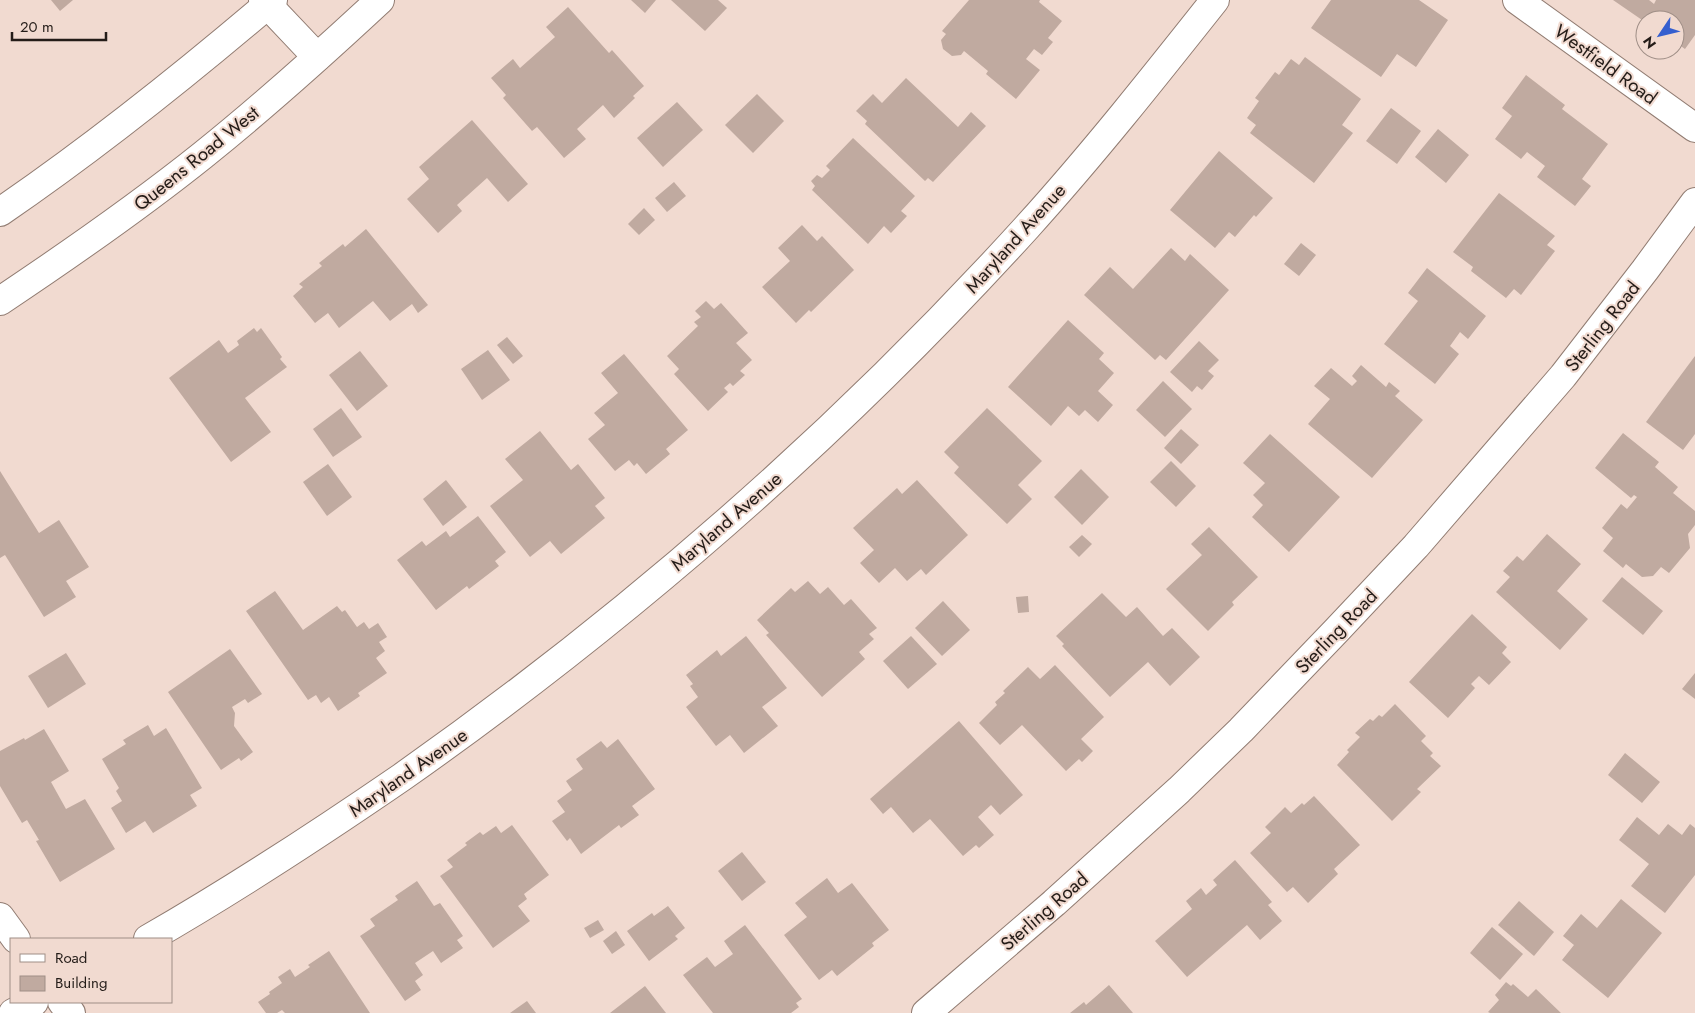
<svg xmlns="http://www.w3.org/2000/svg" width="1695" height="1013" viewBox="0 0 1695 1013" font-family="Jost,sans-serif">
<rect width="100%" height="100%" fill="#f1dad0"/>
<!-- building -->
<g fill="#c0aaa0">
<path d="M 51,0 L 73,0 L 60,11 Z"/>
<path d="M 631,0 L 656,0 L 645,13 Z"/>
<path d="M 671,0 L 718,0 L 727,8 L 705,31 Z"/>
<path d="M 969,0 L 1040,0 L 1039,2 L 1062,21 L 1048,38 L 1053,42 L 1042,55 L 1034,49 L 1026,59 L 1040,70 L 1016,99 L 986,74 L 988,71 L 964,51 L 961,55 L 952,56 L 943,49 L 941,40 L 946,34 L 942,31 Z"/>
<path d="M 1331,0 L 1419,0 L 1448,20 L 1416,67 L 1397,54 L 1381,77 L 1311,28 Z"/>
<path d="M 1613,0 L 1649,0 L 1654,4 L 1656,0 L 1695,0 L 1695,35 L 1685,49 L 1675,42 L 1675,20 L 1645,20 L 1645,22 Z"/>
<path d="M 568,7 L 609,53 L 612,50 L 644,86 L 633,96 L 635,98 L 614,118 L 603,105 L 577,129 L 586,139 L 564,158 L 537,127 L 532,131 L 503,98 L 506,95 L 491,78 L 513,59 L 520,68 L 555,37 L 546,27 Z"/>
<path d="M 1305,57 L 1361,99 L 1342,125 L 1353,133 L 1314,183 L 1250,133 L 1256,125 L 1247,118 L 1259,101 L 1255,98 L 1275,72 L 1279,75 L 1291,59 L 1299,65 Z"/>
<path d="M 1526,75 L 1565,105 L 1562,109 L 1608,144 L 1582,179 L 1591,186 L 1575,206 L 1537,177 L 1545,166 L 1527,152 L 1521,159 L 1495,139 L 1512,116 L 1502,108 Z"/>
<path d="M 906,78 L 958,127 L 971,112 L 986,126 L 933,182 L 928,178 L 925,181 L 865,124 L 867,121 L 856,111 L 873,94 L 882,103 Z"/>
<path d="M 757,94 L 784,121 L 753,153 L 725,125 Z"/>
<path d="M 677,102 L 703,130 L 663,167 L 637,138 Z"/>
<path d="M 1391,108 L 1421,131 L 1397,164 L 1366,141 Z"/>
<path d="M 472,120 L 528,184 L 508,202 L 487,178 L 457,205 L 462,211 L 438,233 L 407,199 L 429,179 L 419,167 Z"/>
<path d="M 1438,129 L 1469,155 L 1446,183 L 1415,157 Z"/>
<path d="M 853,138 L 915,196 L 901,211 L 907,216 L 891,233 L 884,226 L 868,244 L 812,190 L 815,186 L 811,181 L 817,175 L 822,178 L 830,170 L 826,166 Z"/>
<path d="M 1219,151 L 1273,198 L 1256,217 L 1254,215 L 1235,237 L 1229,232 L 1215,248 L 1170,210 Z"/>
<path d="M 674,182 L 686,196 L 667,212 L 655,198 Z"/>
<path d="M 1499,193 L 1555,236 L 1547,245 L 1555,251 L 1521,295 L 1514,289 L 1506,298 L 1471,271 L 1473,267 L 1453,252 Z"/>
<path d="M 644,208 L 655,220 L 639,235 L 628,224 Z"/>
<path d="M 802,225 L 817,241 L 822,236 L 854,270 L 811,312 L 809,310 L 796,323 L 762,287 L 790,261 L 778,248 Z"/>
<path d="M 366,229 L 428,305 L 418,313 L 412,304 L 390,321 L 373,301 L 339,328 L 328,313 L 315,323 L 293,296 L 303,287 L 299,284 L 322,266 L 319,263 L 343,244 L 345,247 Z"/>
<path d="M 1301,243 L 1316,255 L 1299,276 L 1284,264 Z"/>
<path d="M 1171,248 L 1185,261 L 1190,254 L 1229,290 L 1166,360 L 1160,355 L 1155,360 L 1084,295 L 1110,267 L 1133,289 Z"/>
<path d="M 1427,268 L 1486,316 L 1468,339 L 1460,332 L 1450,346 L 1459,354 L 1435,384 L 1384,344 L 1418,301 L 1408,293 Z"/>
<path d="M 706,301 L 714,309 L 721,303 L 748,333 L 736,343 L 752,360 L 740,371 L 745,375 L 733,386 L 730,383 L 724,388 L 728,392 L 708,411 L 674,374 L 679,369 L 667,356 L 698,326 L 694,322 L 701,317 L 695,311 Z"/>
<path d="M 1068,320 L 1104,353 L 1099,359 L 1114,373 L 1098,391 L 1113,405 L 1098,422 L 1085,410 L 1079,416 L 1068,406 L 1051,426 L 1008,387 Z"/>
<path d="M 254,328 L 257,332 L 261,328 L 282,357 L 280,359 L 287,367 L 245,398 L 271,432 L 231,462 L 169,378 L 219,340 L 228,353 L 239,345 L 237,341 Z"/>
<path d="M 507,337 L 523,356 L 513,364 L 497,345 Z"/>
<path d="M 1199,341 L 1219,360 L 1208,371 L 1214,376 L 1202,390 L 1197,386 L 1192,392 L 1170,372 Z"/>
<path d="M 488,350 L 510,380 L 482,400 L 461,369 Z"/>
<path d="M 360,351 L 388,386 L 357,411 L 329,375 Z"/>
<path d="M 624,354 L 688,430 L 666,449 L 670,454 L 646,474 L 637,463 L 634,466 L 629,460 L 615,471 L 588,439 L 605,425 L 594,413 L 618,393 L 601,373 Z"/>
<path d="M 1695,356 L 1695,434 L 1683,450 L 1646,422 Z"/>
<path d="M 1361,365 L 1386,387 L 1389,382 L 1400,391 L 1395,396 L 1423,420 L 1372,478 L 1308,424 L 1330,399 L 1314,386 L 1331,368 L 1352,386 L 1357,381 L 1352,376 Z"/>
<path d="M 1163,381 L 1192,409 L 1165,437 L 1136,410 Z"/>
<path d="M 341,408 L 362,437 L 333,457 L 313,429 Z"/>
<path d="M 987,408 L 1042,461 L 1018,485 L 1032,499 L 1007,524 L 954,473 L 959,467 L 944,452 Z"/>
<path d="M 1181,429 L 1199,445 L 1181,464 L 1164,448 Z"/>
<path d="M 540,431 L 571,470 L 578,464 L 605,498 L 595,506 L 605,518 L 561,554 L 550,541 L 530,557 L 490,506 L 523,480 L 505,459 Z"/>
<path d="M 1623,433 L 1659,462 L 1655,467 L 1678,487 L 1673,493 L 1695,511 L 1695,525 L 1688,534 L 1690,548 L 1669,573 L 1661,567 L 1653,576 L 1642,577 L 1626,564 L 1623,568 L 1603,551 L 1613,538 L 1602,528 L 1621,504 L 1627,509 L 1637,497 L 1634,495 L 1631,498 L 1595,468 Z"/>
<path d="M 1270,434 L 1340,497 L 1289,552 L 1252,517 L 1263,505 L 1253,495 L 1265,483 L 1243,463 Z"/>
<path d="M 1171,461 L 1196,486 L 1176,507 L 1150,482 Z"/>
<path d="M 328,464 L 352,497 L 327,516 L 303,482 Z"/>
<path d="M 1081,469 L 1109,497 L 1082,525 L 1054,497 Z"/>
<path d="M 0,471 L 39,533 L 59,520 L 89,567 L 66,581 L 76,597 L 44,617 L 5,555 L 0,558 Z"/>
<path d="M 446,480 L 467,507 L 443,526 L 423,499 Z"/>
<path d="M 917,480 L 968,535 L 926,575 L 921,569 L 907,581 L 895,568 L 879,583 L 860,563 L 874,550 L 853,528 L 897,488 L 902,494 Z"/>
<path d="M 478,516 L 506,552 L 495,561 L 499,566 L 469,589 L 467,586 L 436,610 L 397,560 L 422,541 L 426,546 L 446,531 L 450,537 Z"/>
<path d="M 1209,527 L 1258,577 L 1232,602 L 1234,605 L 1208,631 L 1166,589 L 1202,555 L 1191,544 Z"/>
<path d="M 1547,534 L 1581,564 L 1557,591 L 1588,619 L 1560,650 L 1496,592 L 1510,577 L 1503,571 L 1517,556 L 1523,561 Z"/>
<path d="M 1082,535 L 1092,544 L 1079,557 L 1069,547 Z"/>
<path d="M 1622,577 L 1663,611 L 1643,635 L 1602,601 Z"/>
<path d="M 808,581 L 820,594 L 828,587 L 844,605 L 851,599 L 877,628 L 869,634 L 874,639 L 859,652 L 865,659 L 822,697 L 766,635 L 769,633 L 757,620 L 791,588 L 795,592 Z"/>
<path d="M 275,591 L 303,630 L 337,606 L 342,612 L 345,610 L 357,627 L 364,622 L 369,629 L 378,623 L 387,637 L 379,642 L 385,651 L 376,658 L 387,673 L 358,693 L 360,696 L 338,711 L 329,697 L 321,703 L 316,695 L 308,700 L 246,611 Z"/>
<path d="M 1102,593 L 1126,617 L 1137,607 L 1163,636 L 1172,628 L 1200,657 L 1170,686 L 1148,662 L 1110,697 L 1062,646 L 1064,644 L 1056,636 Z"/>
<path d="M 1028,596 L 1029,612 L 1018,613 L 1016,597 Z"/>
<path d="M 943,601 L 970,630 L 942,656 L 915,628 Z"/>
<path d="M 1472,614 L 1507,647 L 1502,653 L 1511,662 L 1489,685 L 1479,676 L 1471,684 L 1475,688 L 1448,718 L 1409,682 Z"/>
<path d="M 746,636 L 787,688 L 762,707 L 778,726 L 744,753 L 730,735 L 716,746 L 686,707 L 698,697 L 690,686 L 693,684 L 686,675 L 717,650 L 721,656 Z"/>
<path d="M 911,636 L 937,664 L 908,689 L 883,661 Z"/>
<path d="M 230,649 L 262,694 L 248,703 L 245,699 L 232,707 L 235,713 L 234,726 L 253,752 L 241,761 L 239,758 L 221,770 L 168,692 Z"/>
<path d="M 66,653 L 86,684 L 48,708 L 28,676 Z"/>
<path d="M 1055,665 L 1104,717 L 1081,739 L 1093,751 L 1082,762 L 1079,759 L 1066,771 L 1022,725 L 1000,745 L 979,723 L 997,705 L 995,702 L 1005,693 L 1003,691 L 1028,667 L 1040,679 Z"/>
<path d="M 1695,673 L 1695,699 L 1682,689 Z"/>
<path d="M 1395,704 L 1426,736 L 1421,741 L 1433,753 L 1430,756 L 1441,766 L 1417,789 L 1421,792 L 1392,821 L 1337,765 L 1349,752 L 1347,750 L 1360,737 L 1355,733 L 1370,719 L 1373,721 L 1379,715 L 1382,717 Z"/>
<path d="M 959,721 L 1023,795 L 1000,815 L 991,805 L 978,817 L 994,835 L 979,848 L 976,845 L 963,856 L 930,819 L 913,833 L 891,807 L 883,814 L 870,799 Z"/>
<path d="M 148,725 L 154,736 L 166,728 L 202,788 L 190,795 L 197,806 L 153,833 L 145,821 L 126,833 L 111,808 L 122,801 L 116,791 L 119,788 L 102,759 L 126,744 L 123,740 Z"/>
<path d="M 44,729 L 69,771 L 51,782 L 66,809 L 85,799 L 115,849 L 60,882 L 36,841 L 39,840 L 27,820 L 22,823 L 0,786 L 0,751 L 24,738 L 25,740 Z"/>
<path d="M 618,739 L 655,789 L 632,806 L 639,815 L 621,828 L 619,825 L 581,854 L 570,838 L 567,841 L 552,821 L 565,812 L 557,801 L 572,790 L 566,781 L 583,769 L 576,759 L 601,741 L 607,748 Z"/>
<path d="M 1625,753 L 1660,782 L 1642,803 L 1608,775 Z"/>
<path d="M 1314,796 L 1360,845 L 1334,869 L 1338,874 L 1308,903 L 1293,887 L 1287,892 L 1250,853 L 1271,833 L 1265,827 L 1285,807 L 1291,813 L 1302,803 L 1304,805 Z"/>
<path d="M 1637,817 L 1659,835 L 1668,824 L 1682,835 L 1690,824 L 1695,828 L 1695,875 L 1665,913 L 1631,886 L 1649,864 L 1619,840 Z"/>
<path d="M 512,825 L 549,875 L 524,894 L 527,899 L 518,906 L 530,921 L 493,948 L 440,876 L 453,867 L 447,860 L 467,845 L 465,843 L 480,832 L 483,835 L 496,826 L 501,833 Z"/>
<path d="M 742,852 L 766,882 L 742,901 L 718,871 Z"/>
<path d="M 1235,860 L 1272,902 L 1268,905 L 1282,921 L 1260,940 L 1247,925 L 1187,977 L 1155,941 L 1192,909 L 1186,901 L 1201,888 L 1206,895 L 1217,885 L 1213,880 Z"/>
<path d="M 827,878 L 838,893 L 852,883 L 889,930 L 872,943 L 874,946 L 837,976 L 832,970 L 819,980 L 784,935 L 807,917 L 795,903 Z"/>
<path d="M 417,881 L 434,906 L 440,903 L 463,936 L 457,940 L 463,948 L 441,963 L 433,951 L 415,963 L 423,975 L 415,981 L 421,990 L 405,1001 L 360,936 L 375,926 L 370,919 L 398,900 L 395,896 Z"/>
<path d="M 1621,899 L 1662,933 L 1608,998 L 1562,960 L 1574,945 L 1563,936 L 1581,914 L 1597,928 Z"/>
<path d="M 1519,901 L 1554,932 L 1534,956 L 1498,925 Z"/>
<path d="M 668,906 L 685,928 L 675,936 L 678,939 L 649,961 L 627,931 L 652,913 L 654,916 Z"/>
<path d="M 598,920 L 604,930 L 590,938 L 584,928 Z"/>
<path d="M 745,925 L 802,999 L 796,1003 L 799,1007 L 791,1013 L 713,1013 L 683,975 L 707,957 L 715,967 L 733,954 L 724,941 Z"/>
<path d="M 1492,927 L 1523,954 L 1500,980 L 1470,953 Z"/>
<path d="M 616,931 L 625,945 L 612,954 L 603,941 Z"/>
<path d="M 329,951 L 370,1013 L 285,1013 L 282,1010 L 277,1013 L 266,1013 L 258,1002 L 270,994 L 269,992 L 282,983 L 278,977 L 290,969 L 295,977 L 310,967 L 308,965 Z"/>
<path d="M 1506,982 L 1511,986 L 1513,984 L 1528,997 L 1536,989 L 1561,1013 L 1490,1013 L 1488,1012 L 1499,1000 L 1495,995 Z"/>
<path d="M 1109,985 L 1133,1013 L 1070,1013 L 1084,1002 L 1086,1005 Z"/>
<path d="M 645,986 L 666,1013 L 610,1013 Z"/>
<path d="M 527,1001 L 536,1013 L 510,1013 Z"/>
</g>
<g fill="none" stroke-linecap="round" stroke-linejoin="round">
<!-- minor casing -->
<g stroke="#917c72" stroke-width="30">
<g id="minor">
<path d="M 263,0 L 317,57"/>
<path d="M 1517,0 L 1695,128"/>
<path d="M 0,212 C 95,147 185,75 273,0"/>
<path d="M 0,301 C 69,255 138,207 203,155 C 264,106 323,53 380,0"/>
<path d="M 0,917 L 16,939"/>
<path d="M 148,939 C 235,889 319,834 402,777 C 629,617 840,433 1027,227 C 1093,154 1154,77 1215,0"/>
<path d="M 62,1002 L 71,1013"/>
<path d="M 13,1013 L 34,1002"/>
<path d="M 926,1013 L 1054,903 L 1179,790 L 1241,730 L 1336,631 L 1416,546 L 1563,376 L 1645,270 L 1695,202"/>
</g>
</g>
<!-- minor -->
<use href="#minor" stroke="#fff" stroke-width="28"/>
</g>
<g text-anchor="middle" stroke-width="4" stroke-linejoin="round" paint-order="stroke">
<!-- street labels -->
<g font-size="19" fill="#241c18" stroke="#f1dad0">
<text transform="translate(1606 64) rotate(36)" y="7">Westfield Road</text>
<text transform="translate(196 158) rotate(-39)" y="7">Queens Road West</text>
<text transform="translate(1015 238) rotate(-48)" y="7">Maryland Avenue</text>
<text transform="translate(1602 326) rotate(-52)" y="7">Sterling Road</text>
<text transform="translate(726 521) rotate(-41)" y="7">Maryland Avenue</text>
<text transform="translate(1336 631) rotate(-46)" y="7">Sterling Road</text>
<text transform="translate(408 772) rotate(-35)" y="7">Maryland Avenue</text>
<text transform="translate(1044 911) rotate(-41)" y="7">Sterling Road</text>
</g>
</g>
<!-- legend -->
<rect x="10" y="938" width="162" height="65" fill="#f1dad0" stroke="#9f8e86"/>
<rect x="20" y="954" width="25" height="8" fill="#ffffff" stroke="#9f8e86"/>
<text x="55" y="963" font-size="15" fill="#241c18">Road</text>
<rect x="20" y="976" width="25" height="15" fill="#c0aaa0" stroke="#9f8e86"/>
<text x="55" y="988" font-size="15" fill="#241c18">Building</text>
<!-- north arrow -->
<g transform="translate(1660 35) rotate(235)"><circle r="24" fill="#f1dad0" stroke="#9f8e86"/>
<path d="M0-4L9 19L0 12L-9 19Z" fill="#355fcf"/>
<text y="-8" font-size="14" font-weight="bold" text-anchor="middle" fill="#241c18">N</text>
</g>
<!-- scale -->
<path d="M12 32v8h94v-8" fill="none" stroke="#241c18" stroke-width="2.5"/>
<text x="20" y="32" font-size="15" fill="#241c18" stroke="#f1dad0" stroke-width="4" paint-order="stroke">20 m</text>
</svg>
